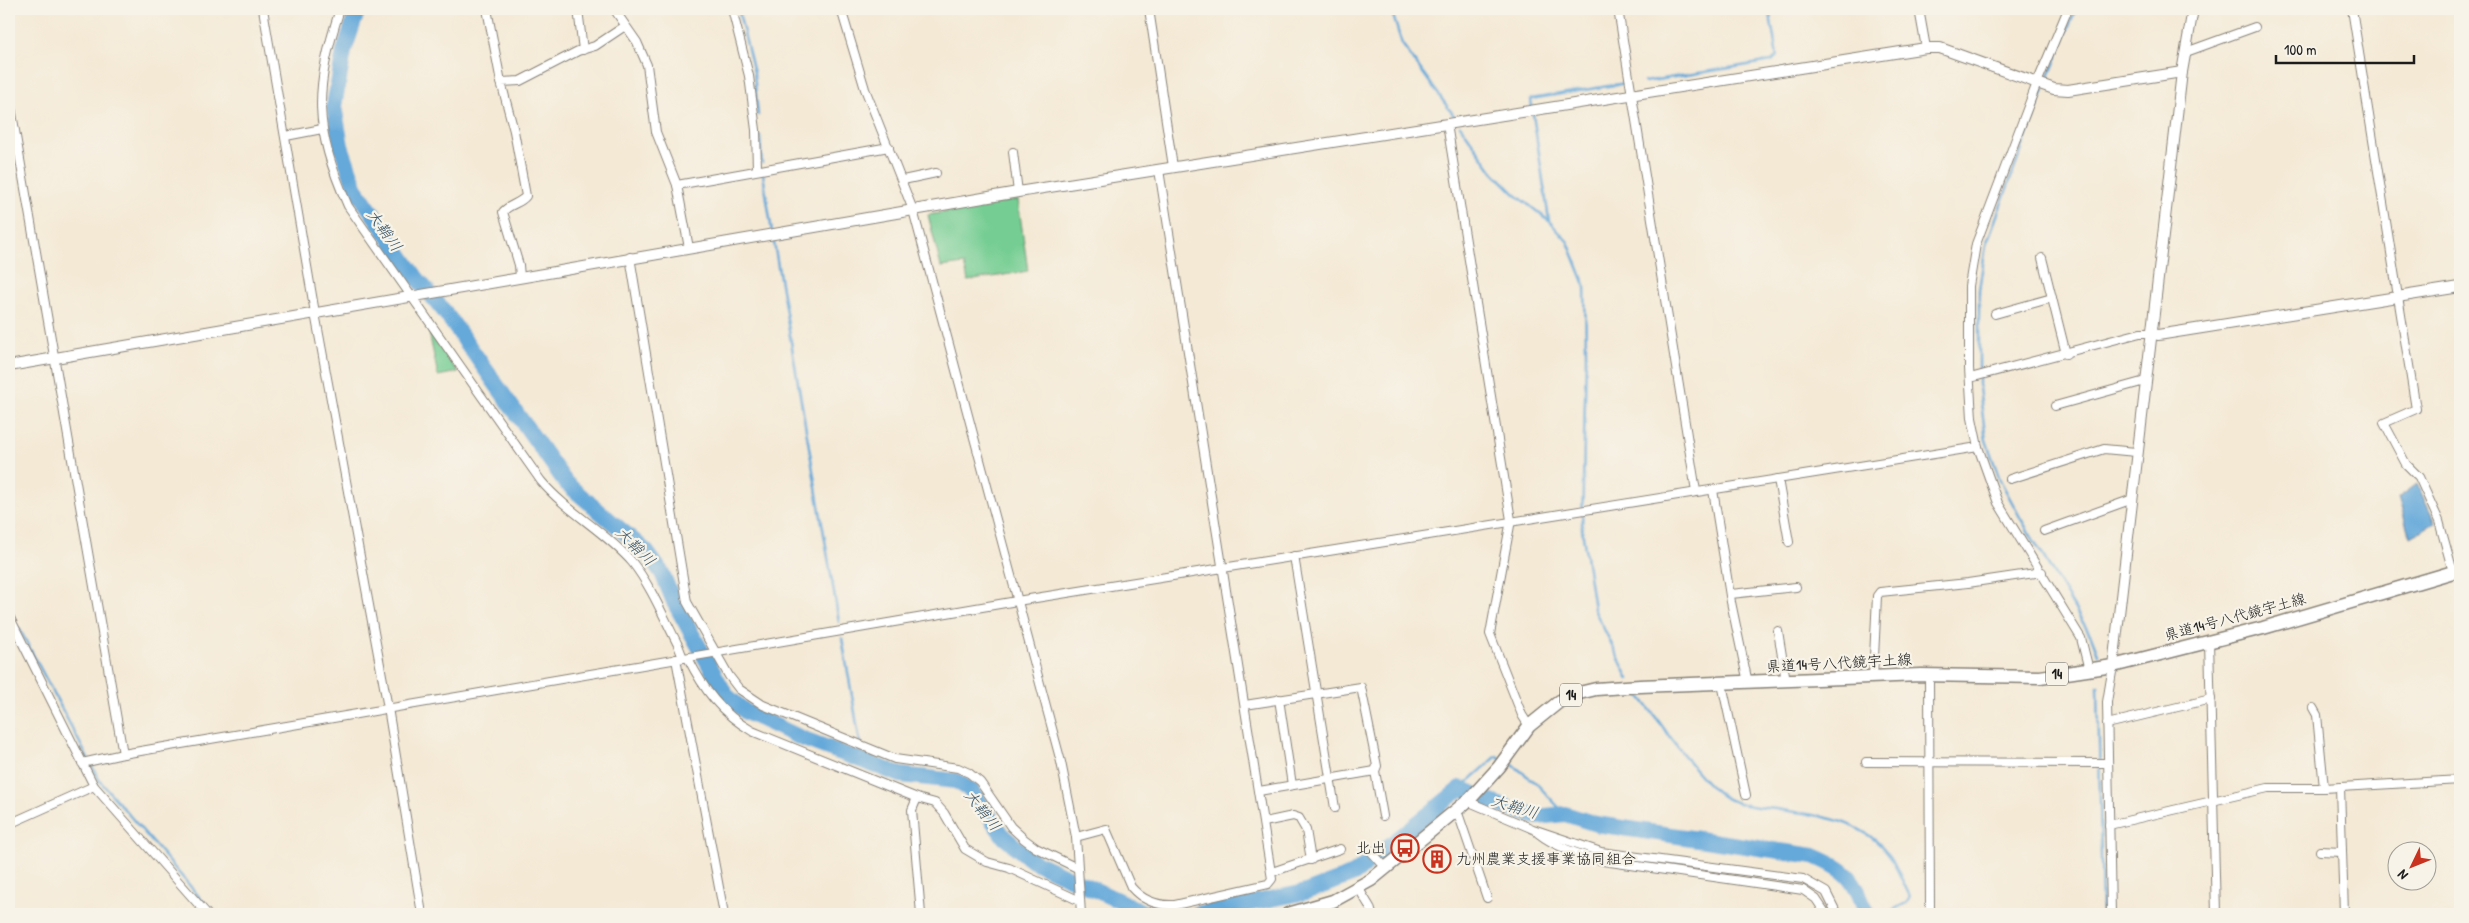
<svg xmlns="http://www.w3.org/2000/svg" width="2469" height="923" viewBox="0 0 2469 923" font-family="'Patrick Hand','Klee One',sans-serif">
<rect width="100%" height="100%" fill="#f7f3e8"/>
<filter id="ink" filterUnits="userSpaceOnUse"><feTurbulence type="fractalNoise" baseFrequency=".02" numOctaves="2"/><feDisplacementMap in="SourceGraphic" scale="10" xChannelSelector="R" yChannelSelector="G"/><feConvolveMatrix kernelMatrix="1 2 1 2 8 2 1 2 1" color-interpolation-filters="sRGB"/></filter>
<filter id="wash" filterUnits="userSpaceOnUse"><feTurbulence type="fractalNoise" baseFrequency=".0096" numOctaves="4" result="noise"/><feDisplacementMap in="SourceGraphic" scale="20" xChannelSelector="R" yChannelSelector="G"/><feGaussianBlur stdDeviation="1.12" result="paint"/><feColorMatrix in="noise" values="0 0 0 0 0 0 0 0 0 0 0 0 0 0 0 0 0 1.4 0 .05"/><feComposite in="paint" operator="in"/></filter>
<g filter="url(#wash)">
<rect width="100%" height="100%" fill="#f4e9d5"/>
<!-- green -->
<g fill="#75cd93" stroke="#487458">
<path d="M 1018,200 L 1028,271 L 968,281 L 964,264 L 941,267 L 928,215 Z"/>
<path d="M 429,332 L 458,372 L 438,376 Z"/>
</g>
<!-- water -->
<path fill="#65a9da" stroke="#40627b" d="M 2417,484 L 2435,523 L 2410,537 L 2398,498 Z"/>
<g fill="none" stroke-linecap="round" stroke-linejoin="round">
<!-- stream -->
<g stroke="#65a9da" stroke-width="2.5">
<path d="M 738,9 L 754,73 L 758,115"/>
<path d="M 1391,9 L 1402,44 L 1457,120"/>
<path d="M 1644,82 L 1772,61 L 1777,56 L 1769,9"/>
<path d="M 2046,84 L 2076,9"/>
<path d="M 2044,89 L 1986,245 L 1979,290 L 1979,388 L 1986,440 L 2000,480 L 2021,519 L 2091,636 L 2098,654"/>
<path d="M 1532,109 L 1531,99 L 1626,83"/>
<path d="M 1533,114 L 1549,220"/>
<path d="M 1460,125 L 1493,172 L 1515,194 L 1549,221 L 1568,242 L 1585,285 L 1586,354 L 1582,529 L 1594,609 L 1629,679"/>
<path d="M 760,136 L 762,163"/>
<path d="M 763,174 L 772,232"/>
<path d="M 773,237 L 839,622"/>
<path d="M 9,608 L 13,616"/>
<path d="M 19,628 L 100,781 L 214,914"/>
<path d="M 842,638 L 860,742"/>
<path d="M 2098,686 L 2102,914"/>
<path d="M 1639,695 C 1659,720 1699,782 1724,797 C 1739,806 1759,807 1776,809 C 1818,815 1865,819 1891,858 C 1898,870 1903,883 1910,896 L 1906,903 L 1885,914"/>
<path d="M 861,748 L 862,760"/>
<path d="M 1509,762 L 1535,782 L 1565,814"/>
<path d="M 1461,788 L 1497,756 L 1502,759"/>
</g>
<!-- river -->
<g stroke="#65a9da" stroke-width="16">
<path d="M 358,9 L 344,51 L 334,106 L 341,146 L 356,189 L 416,277 L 444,311 L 566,483 L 646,551 L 662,573 L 674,602 L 726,695 L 746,712 L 801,738 L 901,775 L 956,781 L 972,791 L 1004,837 L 1033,861 L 1143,912 L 1156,914"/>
<path d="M 1196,914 L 1306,892 L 1354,874 L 1461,788 L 1497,804 L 1537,817 L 1565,814 L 1596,824 L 1814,856 C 1851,872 1853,877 1867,914"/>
</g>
</g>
</g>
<g filter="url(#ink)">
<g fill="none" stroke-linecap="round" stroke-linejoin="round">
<!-- minor casing -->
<g stroke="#888278" stroke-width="10">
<g id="minor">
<path d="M 263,9 L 315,313 L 388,708 L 422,914"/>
<path d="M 340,9 C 314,90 313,127 348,206 L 541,481 C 567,512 605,531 632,562 C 651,586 664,618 678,645 L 683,658"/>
<path d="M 487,9 L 501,82"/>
<path d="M 578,9 L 583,50"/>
<path d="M 614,9 L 637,42 L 647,65 L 656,132 L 677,185 L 689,248"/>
<path d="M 732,9 L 749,76 L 756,130 L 757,169"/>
<path d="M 841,9 L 865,89 L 913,210 L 1061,762 L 1076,837 L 1081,914"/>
<path d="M 1149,9 L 1173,167"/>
<path d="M 1618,9 L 1696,491"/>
<path d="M 1919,9 L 1926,48"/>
<path d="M 2068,9 L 2037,83 L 1976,244 L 1969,286 L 1969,368 L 1972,418 L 1978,447 L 1998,503 L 2081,638 L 2089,670"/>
<path d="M 2352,9 L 2416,409 L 2384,423 L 2406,464 L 2419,477 L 2439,521 L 2453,572"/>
<path d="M 2186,52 L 2255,27"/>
<path d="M 9,96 L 123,754"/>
<path d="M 1447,124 L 1511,520 L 1490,634 L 1522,715 L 1529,726"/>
<path d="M 286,136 L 322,129"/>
<path d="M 1013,152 L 1018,192"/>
<path d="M 903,180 L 936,173"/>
<path d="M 677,185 L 889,147"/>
<path d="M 630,257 L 687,602 L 729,676 L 739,689 L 763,705 L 895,759 L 958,768 L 969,773 L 980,782 L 1011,827 L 1024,839 L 1036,848 L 1077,868"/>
<path d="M 2042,258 L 2066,354"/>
<path d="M 520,277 L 519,265 L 503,212 C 509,204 520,204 526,196 L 514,131 L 501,82 L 520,81 L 578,51 L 595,46 L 625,26"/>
<path d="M 1995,314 L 2052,298"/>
<path d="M 1970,378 L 2140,333 L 2150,333"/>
<path d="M 2055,406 L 2145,381"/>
<path d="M 1778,479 L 1789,542"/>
<path d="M 2010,479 L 2104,449 L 2136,452"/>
<path d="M 1713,490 L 1731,602 L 1748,683"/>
<path d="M 2044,531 L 2130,500"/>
<path d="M 1294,556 L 1335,808"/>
<path d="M 1731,594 L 1796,587"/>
<path d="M 9,616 L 94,786 L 207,914"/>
<path d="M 1778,631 L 1786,681"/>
<path d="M 2209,641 L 2216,914"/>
<path d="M 688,658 C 704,690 721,713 752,731 L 917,798 L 935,803 L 944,813 L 965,849 L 987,862 L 1009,868 L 1080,901"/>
<path d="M 676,659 L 724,914"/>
<path d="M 1929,675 L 1930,914"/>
<path d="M 1873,678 L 1877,596 L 1880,592 L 1968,583 L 2042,572"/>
<path d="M 1722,684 L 1746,795"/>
<path d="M 1279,699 L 1292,785"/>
<path d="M 1245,705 L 1361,687 L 1377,766 L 1375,771 L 1383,816"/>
<path d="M 2313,708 L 2317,715 L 2324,788 L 2460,780"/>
<path d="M 2107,724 L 2211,699"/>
<path d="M 1866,762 L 2108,763"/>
<path d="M 82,763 L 123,754 L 1017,601 L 1978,447"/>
<path d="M 2340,787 L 2344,914"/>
<path d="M 1259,791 L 1375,771"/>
<path d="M 917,798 L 912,810 L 921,914"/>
<path d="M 1467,801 L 1533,829 L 1601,852 L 1803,879 L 1826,892 L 1837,914"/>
<path d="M 1454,812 L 1459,816 L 1487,898"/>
<path d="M 1264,822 L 1293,816 L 1299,818 L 1306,830 L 1311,860"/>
<path d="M 9,824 L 94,786"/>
<path d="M 2109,825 L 2268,788 L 2324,788"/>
<path d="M 1538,833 C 1557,848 1580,854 1603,861 L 1803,890 L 1816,899 L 1826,914"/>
<path d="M 1076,837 L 1106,829 L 1131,887 C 1143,901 1158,906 1175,905 L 1268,884 L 1272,879 L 1159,170"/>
<path d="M 1367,847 L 1386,868"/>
<path d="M 2320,851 L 2342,852"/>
<path d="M 1272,872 L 1340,849"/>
<path d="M 1359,889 L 1370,907 L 1372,914"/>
<path d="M 2111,914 L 2107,702 L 2113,666"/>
</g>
</g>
<!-- tertiary casing -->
<g stroke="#888278" stroke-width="12">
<g id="tertiary">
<path d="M 2150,333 L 2158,335 L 2460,287"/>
<path d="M 9,366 L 1018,192 L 1926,48 L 1940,48 L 2054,89 L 2068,90 L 2182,72"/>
<path d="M 2113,666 L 2182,72 L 2193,9"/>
</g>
</g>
<!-- primary casing -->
<g stroke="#888278" stroke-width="15">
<path id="primary" d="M 1288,914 L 1333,901 L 1371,880 L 1470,799 L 1499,767 L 1529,726 L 1560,701 L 1575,694 L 1596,689 L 1640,686 L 1921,675 L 2040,677 L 2113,666 L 2263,628 L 2460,570"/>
</g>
<!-- minor -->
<use href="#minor" stroke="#fff" stroke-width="8"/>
<!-- tertiary -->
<use href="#tertiary" stroke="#fff" stroke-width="10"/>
<!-- primary -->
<use href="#primary" stroke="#fff" stroke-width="12"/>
</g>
</g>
<!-- icons -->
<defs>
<g id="bus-ring" transform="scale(1.4375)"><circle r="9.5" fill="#f7f3e8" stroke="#c8321e" stroke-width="1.5"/><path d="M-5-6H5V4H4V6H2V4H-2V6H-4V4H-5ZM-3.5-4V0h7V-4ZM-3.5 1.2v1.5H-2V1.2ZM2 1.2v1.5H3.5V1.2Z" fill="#c8321e"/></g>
<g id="building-ring" transform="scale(1.4375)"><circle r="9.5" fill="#f7f3e8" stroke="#c8321e" stroke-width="1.5"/><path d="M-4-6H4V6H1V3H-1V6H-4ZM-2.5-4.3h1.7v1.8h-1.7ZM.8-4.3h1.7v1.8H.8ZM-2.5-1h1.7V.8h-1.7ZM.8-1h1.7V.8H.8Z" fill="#c8321e"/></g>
</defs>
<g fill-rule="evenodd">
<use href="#bus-ring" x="1405" y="848"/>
<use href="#building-ring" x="1437" y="859"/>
</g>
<g text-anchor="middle" stroke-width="4.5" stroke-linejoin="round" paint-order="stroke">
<!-- shield labels -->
<g fill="#f7f3e8" stroke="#5e5c59" stroke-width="1">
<rect x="2046" y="662.5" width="22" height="23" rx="4"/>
<rect x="1560" y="683.5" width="22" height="23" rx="4"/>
</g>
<g font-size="14" font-weight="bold" fill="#1c1c1c">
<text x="2057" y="679">14</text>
<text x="1571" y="700">14</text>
</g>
<!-- street labels -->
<g font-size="15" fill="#1c1c1c" stroke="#f7f3e8">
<text transform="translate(2235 617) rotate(-15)" y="5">県道14号八代鏡宇土線</text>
<text transform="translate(1839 663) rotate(-3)" y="5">県道14号八代鏡宇土線</text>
</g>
<!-- poi labels -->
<g font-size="15" fill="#1c1c1c" stroke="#f7f3e8" text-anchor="end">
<text x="1386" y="853">北出</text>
<text x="1456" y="864" text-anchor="start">九州農業支援事業協同組合</text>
</g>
<!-- water labels -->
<g font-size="16" font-style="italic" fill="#395468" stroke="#f7f3e8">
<text transform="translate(385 230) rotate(54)" y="6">大鞘川</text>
<text transform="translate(636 546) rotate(45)" y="6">大鞘川</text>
<text transform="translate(1515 806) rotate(17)" y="6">大鞘川</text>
<text transform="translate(983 810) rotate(51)" y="6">大鞘川</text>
</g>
</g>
<!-- margin -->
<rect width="2469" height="923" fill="none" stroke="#f7f3e8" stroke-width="30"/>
<!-- north arrow -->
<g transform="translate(2412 866) rotate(227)"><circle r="24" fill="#f7f3e8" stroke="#9f9d96"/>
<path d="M0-4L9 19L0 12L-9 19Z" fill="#c8321e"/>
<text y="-8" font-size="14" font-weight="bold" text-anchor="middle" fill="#1c1c1c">N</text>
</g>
<!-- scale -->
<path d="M2276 55v8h138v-8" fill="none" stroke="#1c1c1c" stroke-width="2.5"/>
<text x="2284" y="55" font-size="15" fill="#1c1c1c" stroke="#f7f3e8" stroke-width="4" paint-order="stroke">100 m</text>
</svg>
